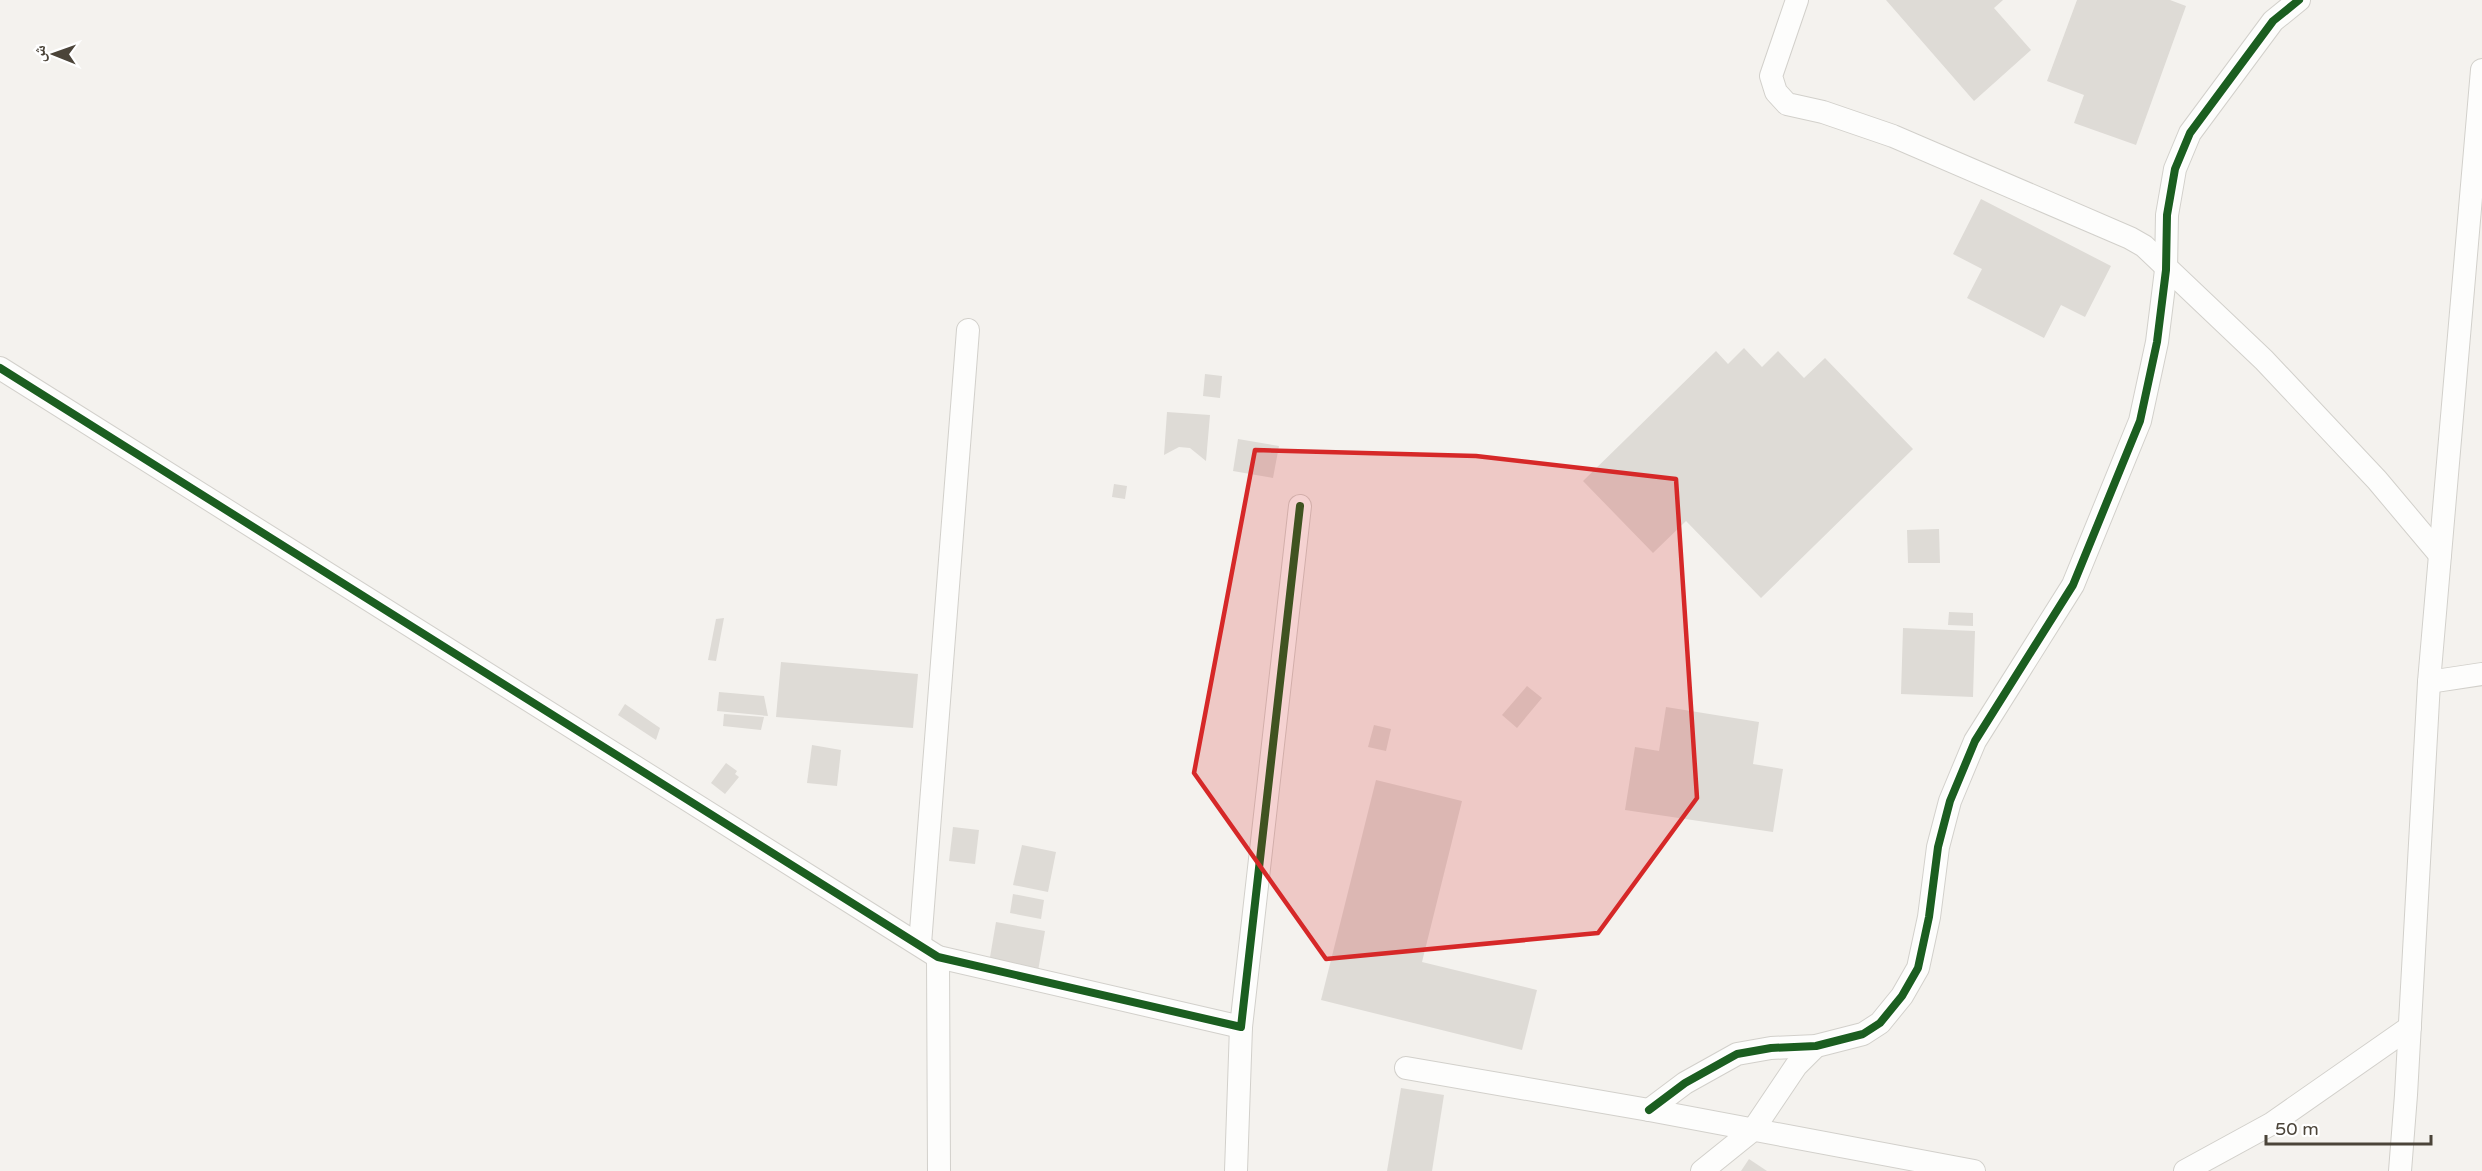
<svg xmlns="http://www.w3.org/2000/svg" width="2482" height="1171" viewBox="0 0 2482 1171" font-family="'Varela Round','Noto Naskh Arabic',sans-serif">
<rect width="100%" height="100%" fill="#f4f2ee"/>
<!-- building -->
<g fill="#dedbd6">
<path d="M 1886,0 L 2003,0 L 1994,8 L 2031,50 L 1974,101 Z"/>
<path d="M 2077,0 L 2170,0 L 2186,6 L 2136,145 L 2074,123 L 2084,95 L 2047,81 Z"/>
<path d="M 1981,199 L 2111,266 L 2085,317 L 2061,305 L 2044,338 L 1967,298 L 1982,269 L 1953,254 Z"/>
<path d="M 1744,348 L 1762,367 L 1778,351 L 1804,378 L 1825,358 L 1913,449 L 1761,598 L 1686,521 L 1653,553 L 1583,481 L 1716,351 L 1728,364 Z"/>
<path d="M 1205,374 L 1222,376 L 1220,398 L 1203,396 Z"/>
<path d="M 1167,412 L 1210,415 L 1206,461 L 1190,448 L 1179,447 L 1164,455 Z"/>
<path d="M 1238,439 L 1279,446 L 1273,478 L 1233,471 Z"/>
<path d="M 1114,484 L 1127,486 L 1125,499 L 1112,497 Z"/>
<path d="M 1939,529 L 1940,563 L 1908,563 L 1907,530 Z"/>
<path d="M 1949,612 L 1973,613 L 1973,626 L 1948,625 Z"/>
<path d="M 724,618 L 716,661 L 708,660 L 716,619 Z"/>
<path d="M 1903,628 L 1975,631 L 1973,697 L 1901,694 Z"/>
<path d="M 781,662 L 918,674 L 913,728 L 776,717 Z"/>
<path d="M 1527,686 L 1542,698 L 1517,728 L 1502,715 Z"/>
<path d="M 719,692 L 764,696 L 768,716 L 717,711 Z"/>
<path d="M 625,704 L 660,728 L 656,740 L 618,715 Z"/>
<path d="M 1666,707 L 1759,722 L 1753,764 L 1783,769 L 1773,832 L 1625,810 L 1635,747 L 1659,751 Z"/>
<path d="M 724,714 L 764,717 L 761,730 L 723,726 Z"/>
<path d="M 1374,725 L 1391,729 L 1386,751 L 1368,747 Z"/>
<path d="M 812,745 L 841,750 L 837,786 L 807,783 Z"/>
<path d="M 726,763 L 737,771 L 735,774 L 739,777 L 725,794 L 711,783 Z"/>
<path d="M 1376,780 L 1462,801 L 1422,962 L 1537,990 L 1522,1050 L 1321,1000 Z"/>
<path d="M 953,827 L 979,830 L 975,864 L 949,861 Z"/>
<path d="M 1022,845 L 1056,852 L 1048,892 L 1013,885 Z"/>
<path d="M 1013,894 L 1044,900 L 1041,919 L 1010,913 Z"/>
<path d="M 996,922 L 1045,931 L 1038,971 L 989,963 Z"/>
<path d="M 1401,1088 L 1444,1095 L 1432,1171 L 1387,1171 Z"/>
<path d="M 1749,1159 L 1767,1171 L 1741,1171 Z"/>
</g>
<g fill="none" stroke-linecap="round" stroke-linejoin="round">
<!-- minor casing -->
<g stroke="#d2d0cb" stroke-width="24">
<g id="minor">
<path d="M 1797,0 L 1771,76 L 1776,92 L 1787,104 L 1823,112 L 1893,136 L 2130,238 L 2144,246 L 2264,360 L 2377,480 L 2440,555"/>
<path d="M 0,368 L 938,957 L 1241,1027 L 1300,506"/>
<path d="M 2429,682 L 2482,674"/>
<path d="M 920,944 L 968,330"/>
<path d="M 938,957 L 939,1171"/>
<path d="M 1406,1068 L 1649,1110 L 1974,1171"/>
<path d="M 1649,1110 L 1685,1083 L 1737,1054 L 1771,1048 L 1816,1046 L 1863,1034 L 1880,1023 L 1902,996 L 1918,968 L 1929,917 L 1938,847 L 1950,801 L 1975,741 L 2073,585 L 2140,421 L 2157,342 L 2166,270 L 2167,215 L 2175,169 L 2190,133 L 2273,21 L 2299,0"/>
<path d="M 1236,1171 L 1241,1027"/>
<path d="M 1702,1171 L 1753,1130 L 1796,1066 L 1816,1046"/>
<path d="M 2185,1171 L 2271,1124 L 2410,1027"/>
<path d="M 2400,1171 L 2406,1095 L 2429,682 L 2482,70"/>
</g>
</g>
<!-- minor -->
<use href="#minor" stroke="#fdfdfc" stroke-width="22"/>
<!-- cycleway casing -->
<g stroke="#fff" stroke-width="11">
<g id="cycleway">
<path d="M 0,368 L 938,957 L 1241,1027 L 1300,506"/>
<path d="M 1649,1110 L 1685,1083 L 1737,1054 L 1771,1048 L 1816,1046 L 1863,1034 L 1880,1023 L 1902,996 L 1918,968 L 1929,917 L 1938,847 L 1950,801 L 1975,741 L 2073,585 L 2140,421 L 2157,342 L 2166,270 L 2167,215 L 2175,169 L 2190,133 L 2273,21 L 2299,0"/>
</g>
</g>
<!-- cycleway -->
<use href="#cycleway" stroke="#1b5e20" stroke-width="8"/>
</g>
<!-- marked area -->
<path fill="#d62828" fill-opacity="0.2" stroke="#d62828" stroke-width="4.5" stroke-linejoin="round" d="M 1255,450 L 1476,456 L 1676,479 L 1697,798 L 1598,933 L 1326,959 L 1194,773 Z"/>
<!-- north arrow -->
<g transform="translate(54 54) rotate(271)" stroke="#ffffff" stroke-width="4.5" paint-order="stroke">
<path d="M0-4.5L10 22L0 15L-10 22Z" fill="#4b4439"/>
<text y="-9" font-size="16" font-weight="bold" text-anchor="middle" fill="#4b4439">ش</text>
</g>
<!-- scale -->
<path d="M2266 1135v9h165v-9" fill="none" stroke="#4b4439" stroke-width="3"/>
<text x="2275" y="1135" font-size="18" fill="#4b4439" stroke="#ffffff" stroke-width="4.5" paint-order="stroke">50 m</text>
</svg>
